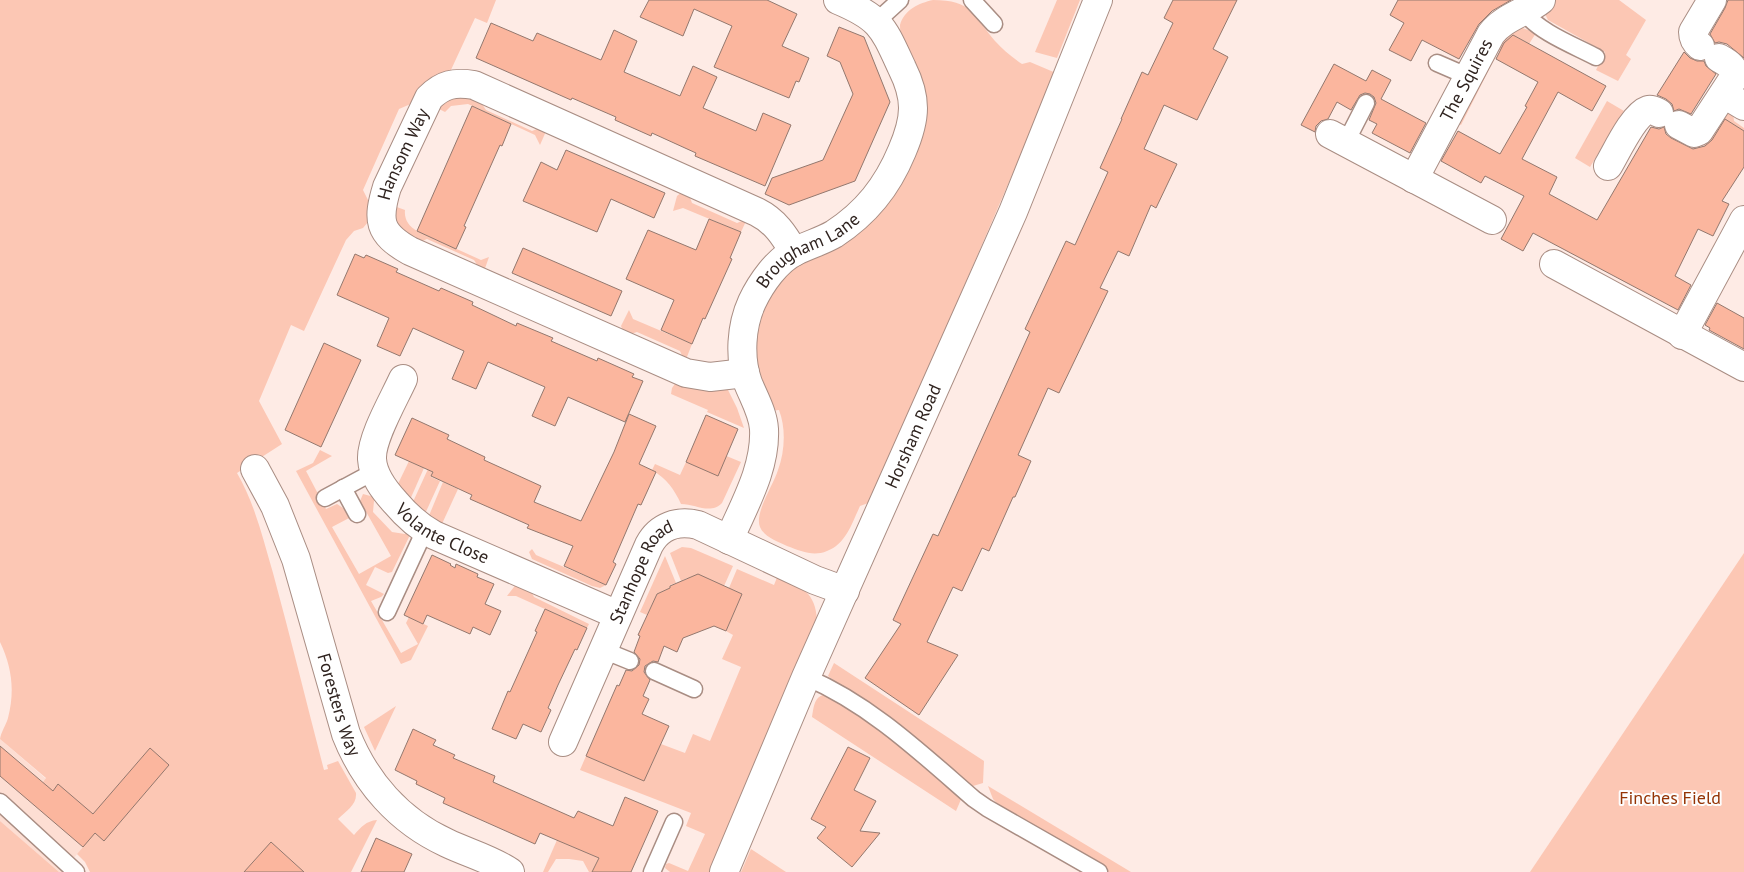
<svg xmlns="http://www.w3.org/2000/svg" width="1744" height="872" viewBox="0 0 1744 872" font-family="'PT Sans',sans-serif">
<rect width="100%" height="100%" fill="#feebe5"/>
<!-- built -->
<path fill="#fdded3" d="M 0,739 L 46,779 L 38,789 L 82,828 L 83,847 L 62,872 L 59,872 L 0,821 Z"/>
<!-- green -->
<g fill="#fcc7b4">
<path d="M 0,0 L 496,0 L 487,23 L 475,18 L 450,72 C 429,78 423,84 413,103 L 399,109 L 363,190 L 369,202 L 368,222 L 363,228 L 354,231 L 346,240 L 304,331 L 291,325 L 259,401 L 282,444 L 237,473 C 255,504 263,539 273,573 C 291,639 307,705 324,770 L 328,769 L 327,765 L 338,761 L 356,793 C 357,805 346,811 338,819 L 354,835 C 361,827 366,821 377,820 L 351,872 L 90,872 L 85,862 L 77,854 L 83,847 L 82,828 L 38,789 L 46,778 L 0,739 C 1,732 6,725 8,718 C 15,691 12,667 0,642 Z"/>
<path d="M 933,0 C 972,0 973,15 995,41 C 1003,50 1012,57 1022,64 L 1030,62 L 1056,73 L 871,502 L 860,506 C 852,523 846,544 827,551 C 813,557 801,551 787,546 C 778,542 764,537 760,527 C 754,513 774,484 778,470 C 785,451 786,428 779,410 L 770,411 L 755,364 L 757,322 L 775,283 L 905,170 L 900,25 C 904,10 919,3 933,0 Z"/>
<path d="M 1057,0 L 1080,0 L 1057,58 L 1035,52 Z"/>
<path d="M 1553,0 L 1619,0 L 1646,20 L 1626,55 L 1631,59 L 1618,81 L 1596,70 L 1605,52 L 1548,20 L 1544,12 Z"/>
<path d="M 1520,27 L 1536,33 L 1529,44 L 1517,37 L 1508,54 L 1499,50 L 1461,125 L 1454,122 L 1500,37 Z"/>
<path d="M 469,97 L 480,101 L 486,110 L 532,131 L 542,127 L 547,129 L 540,145 L 535,135 L 468,104 L 451,106 L 445,112 L 437,108 L 451,98 Z"/>
<path d="M 1607,101 L 1624,111 L 1590,167 L 1575,158 Z"/>
<path d="M 1727,112 L 1733,112 L 1734,121 L 1744,128 L 1744,131 L 1727,121 L 1701,161 L 1688,155 L 1693,148 L 1700,152 Z"/>
<path d="M 682,192 L 688,192 L 692,203 L 737,223 L 747,219 L 741,232 L 683,208 L 673,211 L 677,196 Z"/>
<path d="M 394,206 L 405,210 C 404,220 409,226 417,231 L 481,260 L 489,257 L 483,274 L 474,260 L 427,239 L 415,244 L 397,225 Z"/>
<path d="M 629,310 L 633,319 L 692,344 L 685,362 L 680,351 L 637,332 L 625,336 L 621,326 Z"/>
<path d="M 677,381 L 701,387 L 728,390 L 737,408 L 744,428 L 707,412 L 708,410 L 671,394 L 672,388 Z"/>
<path d="M 320,450 L 332,456 L 306,471 L 326,509 L 337,504 L 343,508 L 351,517 L 332,527 L 359,574 L 391,556 L 360,501 L 363,494 L 374,497 L 377,500 L 374,501 L 373,512 L 392,532 L 405,534 L 408,530 L 409,537 L 392,572 L 388,573 L 375,567 L 366,585 L 384,594 L 381,597 L 371,601 L 401,653 L 418,644 L 406,623 L 409,617 L 428,626 L 411,660 L 401,664 L 296,471 L 313,463 Z"/>
<path d="M 724,455 L 741,462 L 722,503 C 710,515 696,504 681,504 C 674,489 667,479 652,470 L 655,464 L 680,475 L 686,462 L 717,475 Z"/>
<path d="M 409,461 L 424,468 L 409,502 L 397,486 Z"/>
<path d="M 428,469 L 433,472 L 431,477 L 440,481 L 424,516 L 412,504 Z"/>
<path d="M 443,482 L 458,489 L 441,526 L 428,518 Z"/>
<path d="M 682,547 L 691,548 L 733,566 L 724,586 L 688,580 L 687,578 L 681,581 L 670,553 Z"/>
<path d="M 532,549 L 536,555 L 606,585 L 600,588 L 592,586 L 532,559 L 529,552 Z"/>
<path d="M 1744,553 L 1744,872 L 1530,872 Z"/>
<path d="M 665,556 L 676,583 L 670,585 L 670,588 L 657,594 L 647,615 L 640,612 Z"/>
<path d="M 737,569 L 774,585 L 778,575 C 801,587 816,592 817,621 L 709,872 L 670,872 L 665,868 L 666,864 L 669,863 L 688,871 L 705,834 L 686,826 L 691,813 L 580,770 L 586,756 L 618,770 L 624,755 L 651,766 L 661,744 L 685,753 L 693,734 L 710,741 L 741,667 L 722,659 L 733,635 L 726,631 L 742,594 L 729,588 Z"/>
<path d="M 517,583 L 529,587 L 534,597 L 589,624 L 587,628 L 516,596 L 507,596 Z"/>
<path d="M 834,663 L 984,761 L 983,783 L 973,786 L 828,676 Z"/>
<path d="M 828,694 L 855,709 L 962,797 L 956,811 L 812,717 C 814,706 814,695 828,694 Z"/>
<path d="M 396,706 L 375,751 L 364,727 Z"/>
<path d="M 988,786 L 1131,872 L 1109,872 L 1027,824 L 1002,809 L 993,799 Z"/>
<path d="M 0,821 L 59,872 L 0,872 Z"/>
<path d="M 557,840 L 599,858 L 594,868 L 602,872 L 589,872 L 583,861 L 569,859 L 556,859 L 548,872 L 543,872 Z"/>
<path d="M 751,849 L 786,872 L 741,872 Z"/>
</g>
<!-- building -->
<g fill="#fbb69e" stroke="#93786e">
<path d="M 649,0 L 767,0 L 797,14 L 782,46 L 809,58 L 799,82 L 796,81 L 789,98 L 714,67 L 732,26 L 694,9 L 683,36 L 640,17 Z"/>
<path d="M 1173,0 L 1237,0 L 1213,49 L 1228,57 L 1197,120 L 1164,105 L 1144,149 L 1177,164 L 1156,208 L 1151,205 L 1129,256 L 1118,251 L 1100,288 L 1108,291 L 1059,393 L 1048,388 L 1018,455 L 1031,461 L 1015,497 L 1013,497 L 989,551 L 982,548 L 962,591 L 953,587 L 927,642 L 958,655 L 919,715 L 865,678 L 901,624 L 893,620 L 933,534 L 938,536 L 1030,332 L 1025,329 L 1066,241 L 1075,245 L 1108,172 L 1100,168 L 1122,119 L 1121,119 L 1142,72 L 1148,75 L 1173,23 L 1164,18 Z"/>
<path d="M 1398,0 L 1511,0 L 1492,11 L 1479,24 L 1459,59 L 1422,40 L 1411,61 L 1389,50 L 1404,23 L 1390,15 Z"/>
<path d="M 1728,0 L 1744,0 L 1744,58 L 1727,44 L 1719,42 L 1715,43 L 1710,34 L 1725,8 Z"/>
<path d="M 491,23 L 533,41 L 537,33 L 601,60 L 614,30 L 637,41 L 624,72 L 680,96 L 693,66 L 717,77 L 703,108 L 756,131 L 763,113 L 791,125 L 765,186 L 695,156 L 696,153 L 652,133 L 651,136 L 615,120 L 616,117 L 572,98 L 571,100 L 476,58 Z"/>
<path d="M 839,27 L 864,37 L 890,102 L 855,181 L 789,205 L 765,194 L 772,178 L 823,160 L 853,94 L 840,62 L 827,56 Z"/>
<path d="M 1513,35 L 1606,86 L 1592,111 L 1558,92 L 1522,159 L 1557,177 L 1549,194 L 1597,220 L 1651,127 L 1659,129 L 1664,127 L 1666,134 L 1671,138 L 1693,149 L 1705,146 L 1712,140 L 1725,119 L 1744,131 L 1744,167 L 1722,201 L 1729,204 L 1713,236 L 1698,229 L 1675,276 L 1691,285 L 1678,310 L 1533,233 L 1523,251 L 1501,239 L 1524,196 L 1485,176 L 1481,183 L 1441,161 L 1458,131 L 1500,154 L 1527,107 L 1525,106 L 1538,82 L 1496,59 L 1504,43 Z"/>
<path d="M 1684,52 L 1690,58 L 1697,61 L 1704,61 L 1706,66 L 1716,74 L 1691,114 L 1679,109 L 1674,111 L 1672,104 L 1666,99 L 1657,95 Z"/>
<path d="M 1334,64 L 1366,81 L 1372,70 L 1391,80 L 1381,99 L 1426,123 L 1410,153 L 1372,133 L 1377,124 L 1369,120 L 1376,103 L 1374,97 L 1370,94 L 1365,93 L 1360,95 L 1351,110 L 1337,102 L 1328,119 L 1321,121 L 1316,126 L 1315,132 L 1301,125 Z"/>
<path d="M 472,106 L 511,124 L 502,146 L 500,145 L 464,226 L 466,227 L 456,249 L 417,231 Z"/>
<path d="M 566,150 L 665,193 L 654,218 L 611,199 L 597,232 L 523,201 L 541,162 L 557,170 Z"/>
<path d="M 709,219 L 741,232 L 730,258 L 732,259 L 705,319 L 703,318 L 692,344 L 661,330 L 674,300 L 626,279 L 648,230 L 696,250 Z"/>
<path d="M 523,248 L 622,291 L 611,316 L 512,273 Z"/>
<path d="M 355,254 L 364,258 L 366,255 L 398,269 L 396,272 L 439,291 L 441,288 L 473,302 L 472,305 L 516,326 L 517,323 L 553,338 L 551,341 L 597,361 L 598,358 L 634,374 L 632,377 L 643,381 L 625,422 L 568,397 L 555,426 L 532,416 L 545,387 L 488,362 L 476,389 L 452,379 L 464,351 L 413,328 L 400,356 L 377,346 L 389,318 L 337,295 Z"/>
<path d="M 1717,303 L 1744,318 L 1744,349 L 1709,330 L 1710,328 L 1705,325 Z"/>
<path d="M 324,343 L 361,360 L 321,447 L 285,430 Z"/>
<path d="M 629,414 L 656,426 L 639,464 L 656,472 L 641,505 L 638,504 L 613,562 L 616,564 L 606,585 L 564,566 L 573,546 L 527,528 L 529,525 L 470,499 L 472,495 L 431,476 L 433,472 L 395,455 L 412,418 L 449,435 L 447,439 L 485,457 L 484,460 L 541,486 L 534,502 L 581,521 L 614,452 Z"/>
<path d="M 706,415 L 738,429 L 718,476 L 686,462 Z"/>
<path d="M 432,555 L 451,564 L 450,565 L 455,568 L 456,564 L 478,574 L 477,577 L 494,584 L 485,604 L 501,611 L 490,635 L 473,627 L 470,634 L 427,615 L 423,624 L 404,615 Z"/>
<path d="M 698,574 L 742,594 L 726,631 L 714,626 L 683,638 L 677,652 L 664,646 L 658,662 L 653,661 L 645,666 L 644,672 L 650,680 L 643,696 L 649,699 L 642,714 L 669,726 L 644,781 L 586,756 L 617,685 L 619,686 L 626,670 L 632,671 L 639,665 L 640,659 L 634,652 L 640,636 L 638,635 L 657,594 L 670,588 L 670,586 Z"/>
<path d="M 545,609 L 587,628 L 577,650 L 575,649 L 558,685 L 548,708 L 551,710 L 541,732 L 523,724 L 516,739 L 492,729 L 508,691 L 510,692 L 537,632 L 535,631 Z"/>
<path d="M 413,729 L 436,740 L 433,745 L 455,755 L 453,758 L 495,776 L 493,782 L 574,818 L 578,811 L 613,826 L 625,797 L 658,811 L 631,872 L 592,872 L 599,858 L 540,833 L 535,844 L 443,803 L 445,798 L 416,784 L 417,781 L 395,770 Z"/>
<path d="M 0,746 L 53,791 L 58,784 L 93,814 L 150,748 L 169,765 L 104,841 L 95,833 L 83,847 L 0,776 Z"/>
<path d="M 848,747 L 870,758 L 854,790 L 876,801 L 860,831 L 880,833 L 852,867 L 817,838 L 826,827 L 811,819 Z"/>
<path d="M 376,838 L 412,854 L 404,872 L 361,872 Z"/>
<path d="M 271,842 L 304,872 L 244,872 Z"/>
</g>
<g fill="none" stroke-linecap="round" stroke-linejoin="round">
<!-- service casing -->
<g stroke="#a98d83" stroke-width="19">
<g id="service">
<path d="M 972,0 L 994,24"/>
<path d="M 1524,12 C 1539,32 1573,45 1596,57"/>
<path d="M 877,21 L 900,0"/>
<path d="M 1437,63 L 1467,76"/>
<path d="M 1346,142 L 1366,103"/>
<path d="M 343,488 L 357,514"/>
<path d="M 325,498 L 364,477 L 376,474"/>
<path d="M 387,612 L 425,530"/>
<path d="M 603,650 L 630,661"/>
<path d="M 654,671 L 694,689"/>
<path d="M 806,677 C 871,705 921,753 974,799 L 987,808 L 1099,872"/>
<path d="M 0,802 L 76,872"/>
<path d="M 652,872 L 674,822"/>
</g>
</g>
<!-- minor casing -->
<g stroke="#a98d83" stroke-width="30">
<g id="minor">
<path d="M 1700,46 C 1695,42 1693,39 1693,32 L 1712,0"/>
<path d="M 1724,94 L 1744,106"/>
<path d="M 1679,125 L 1694,133 L 1699,131 L 1733,79 C 1737,68 1728,63 1719,58"/>
<path d="M 1330,134 L 1492,220"/>
<path d="M 1608,166 C 1616,153 1633,115 1648,110 C 1652,109 1655,111 1659,113"/>
<path id="s1" d="M 1414,179 L 1491,34 C 1504,17 1525,13 1541,0"/>
<path d="M 1554,264 L 1744,367"/>
<path d="M 1682,335 L 1744,220"/>
<path id="s2" d="M 745,373 L 710,377 L 686,373 L 410,251 C 378,233 377,220 387,187 L 429,98 C 443,84 454,82 474,85 L 757,212 C 775,221 784,235 794,252"/>
<path id="s3" d="M 403,379 C 394,399 371,438 372,459 C 373,476 384,490 395,502 C 406,515 419,527 434,535 L 618,615"/>
<path id="s4" d="M 255,469 L 275,506 L 296,559 L 346,734 C 365,782 399,821 447,843 C 468,853 491,859 510,872"/>
<path id="s5" d="M 729,540 C 744,505 766,468 764,429 C 763,413 754,398 748,383 C 739,358 741,326 752,302 C 761,283 777,260 796,251 C 808,245 822,241 834,234 C 866,213 887,187 902,151 C 908,137 913,123 913,108 C 913,94 908,80 902,68 C 883,27 881,18 838,0"/>
<path id="s6" d="M 563,742 L 649,545 C 659,526 678,520 698,525 L 815,580 L 845,591"/>
</g>
</g>
<!-- tertiary casing -->
<g stroke="#a98d83" stroke-width="30">
<g id="tertiary">
<path id="s7" d="M 724,872 L 806,677 L 1013,212 L 1098,0"/>
</g>
</g>
<!-- service -->
<use href="#service" stroke="#fff" stroke-width="16"/>
<!-- minor -->
<use href="#minor" stroke="#fff" stroke-width="28"/>
<!-- tertiary -->
<use href="#tertiary" stroke="#fff" stroke-width="28"/>
</g>
<g text-anchor="middle" stroke-width="4" stroke-linejoin="round" paint-order="stroke">
<!-- street labels -->
<g font-size="18" fill="#302420" stroke="#fdfdfd">
<text dy="6" stroke="none"><textPath href="#s1" startOffset="112">The Squires</textPath></text>
<text dy="6" stroke="none"><textPath href="#s2" startOffset="475">Hansom Way</textPath></text>
<text dy="6" stroke="none"><textPath href="#s5" startOffset="328">Brougham Lane</textPath></text>
<text dy="6" stroke="none"><textPath href="#s7" startOffset="475">Horsham Road</textPath></text>
<text dy="6" stroke="none"><textPath href="#s3" startOffset="194">Volante Close</textPath></text>
<text dy="6" stroke="none"><textPath href="#s6" startOffset="188">Stanhope Road</textPath></text>
<text dy="6" stroke="none"><textPath href="#s4" startOffset="251">Foresters Way</textPath></text>
</g>
<!-- park labels -->
<g font-size="18" fill="#943405" stroke="#fdfdfd">
<text x="1670" y="804">Finches Field</text>
</g>
</g>
</svg>
